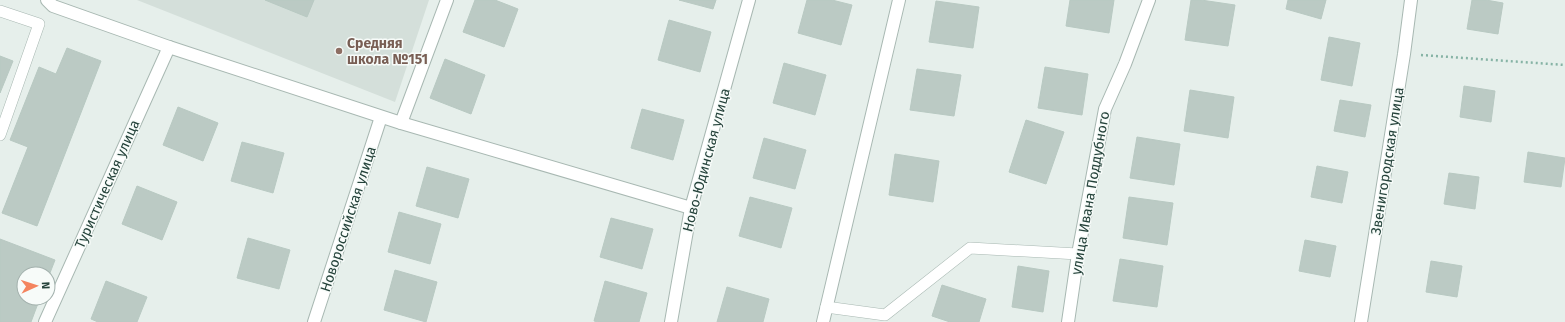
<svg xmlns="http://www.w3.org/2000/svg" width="1565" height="322" viewBox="0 0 1565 322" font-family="'Fira Sans',sans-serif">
<rect width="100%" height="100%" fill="#e6efeb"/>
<!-- built -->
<path fill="#d4dfda" d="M 137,0 L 429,0 L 395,102 Z"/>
<!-- building -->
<g fill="#bbcac4" stroke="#b8c9c2">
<path d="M 265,0 L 314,0 L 307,17 Z"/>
<path d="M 475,0 L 495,0 L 518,9 L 504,47 L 463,32 Z"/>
<path d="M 679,0 L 716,0 L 713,9 Z"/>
<path d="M 807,0 L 832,0 L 852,5 L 841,45 L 798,33 Z"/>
<path d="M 1070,0 L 1114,0 L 1109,33 L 1066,26 Z"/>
<path d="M 1191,0 L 1201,0 L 1235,5 L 1228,46 L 1185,40 Z"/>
<path d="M 1288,0 L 1326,0 L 1321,19 L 1286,9 Z"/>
<path d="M 1472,0 L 1486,0 L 1503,3 L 1498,34 L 1467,29 Z"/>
<path d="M 936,1 L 979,7 L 973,48 L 929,42 Z"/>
<path d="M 669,20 L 711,32 L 700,72 L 658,60 Z"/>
<path d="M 1329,37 L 1360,43 L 1352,86 L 1321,80 Z"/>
<path d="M 67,48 L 101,61 L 37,226 L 2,213 L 28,147 L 10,140 L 39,67 L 56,74 Z"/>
<path d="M 0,56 L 13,61 L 0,93 Z"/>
<path d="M 445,59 L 485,75 L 471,114 L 430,98 Z"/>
<path d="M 784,63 L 826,75 L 815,115 L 773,103 Z"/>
<path d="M 1045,67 L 1088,74 L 1082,115 L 1038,108 Z"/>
<path d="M 917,69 L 961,75 L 954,116 L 910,110 Z"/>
<path d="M 1464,86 L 1495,91 L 1491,122 L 1460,117 Z"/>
<path d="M 1190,90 L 1234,97 L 1228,138 L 1184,131 Z"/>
<path d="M 1340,100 L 1371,105 L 1365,137 L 1334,131 Z"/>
<path d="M 178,107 L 218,123 L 203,161 L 163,145 Z"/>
<path d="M 642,109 L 684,120 L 673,160 L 631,148 Z"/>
<path d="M 1026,120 L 1064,132 L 1046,184 L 1009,172 Z"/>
<path d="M 1137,137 L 1180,144 L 1174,185 L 1130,178 Z"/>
<path d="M 764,138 L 806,150 L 795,189 L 753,178 Z"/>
<path d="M 242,142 L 284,153 L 273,193 L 231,181 Z"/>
<path d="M 1528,152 L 1565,158 L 1561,187 L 1524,182 Z"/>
<path d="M 895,154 L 939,161 L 933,202 L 889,195 Z"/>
<path d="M 1317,166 L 1348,172 L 1342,203 L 1311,197 Z"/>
<path d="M 427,167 L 469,179 L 458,218 L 416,206 Z"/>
<path d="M 1449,173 L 1479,177 L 1475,209 L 1444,204 Z"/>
<path d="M 137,186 L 177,202 L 162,240 L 122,224 Z"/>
<path d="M 750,197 L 792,208 L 781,248 L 739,236 Z"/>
<path d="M 1129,197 L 1173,203 L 1167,245 L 1123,238 Z"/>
<path d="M 399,212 L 441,224 L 430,264 L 388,252 Z"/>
<path d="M 611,218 L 653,229 L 642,269 L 600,257 Z"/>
<path d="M 248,238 L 290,250 L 279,289 L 237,278 Z"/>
<path d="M 0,239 L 55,260 L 48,278 L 48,274 L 24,274 L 24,298 L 40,298 L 31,322 L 0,322 Z"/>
<path d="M 1305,240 L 1336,246 L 1330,277 L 1299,271 Z"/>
<path d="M 1120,259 L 1163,266 L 1157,307 L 1113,301 Z"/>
<path d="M 1431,261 L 1462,266 L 1457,297 L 1426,292 Z"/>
<path d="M 1018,266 L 1049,271 L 1043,312 L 1012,307 Z"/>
<path d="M 395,270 L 437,282 L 426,322 L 384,310 Z"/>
<path d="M 106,281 L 147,297 L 137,322 L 98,322 L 91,319 Z"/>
<path d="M 605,281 L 647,293 L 639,322 L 598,322 L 594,321 Z"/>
<path d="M 942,285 L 986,299 L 979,322 L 950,322 L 932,316 Z"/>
<path d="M 727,287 L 769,299 L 763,322 L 717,322 Z"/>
</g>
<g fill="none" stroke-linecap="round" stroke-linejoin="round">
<!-- service casing -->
<g stroke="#a8b8b2" stroke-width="12">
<g id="service">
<path d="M 0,11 L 39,24 L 0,135"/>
<path d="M 826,307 L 885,315 L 970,248 L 1078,254"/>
</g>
</g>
<!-- minor casing -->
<g stroke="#a8b8b2" stroke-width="14">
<g id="minor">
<path d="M 47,0 L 53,6 L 169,47 L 401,123 L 691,208"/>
<path d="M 401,123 L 447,0"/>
<path d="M 45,322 L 169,47"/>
<path d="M 314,322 L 381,117"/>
<path d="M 671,322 L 691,208 L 749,0"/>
<path d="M 823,322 L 899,0"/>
<path d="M 1068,322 L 1078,254 L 1105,109 L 1125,64 L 1149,0"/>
<path d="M 1361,322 L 1404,54 L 1411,0"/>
</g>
</g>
<!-- path -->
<path stroke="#86b3a5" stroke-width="2.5" stroke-dasharray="2 3" stroke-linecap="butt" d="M 1421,55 L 1565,65"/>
<!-- service -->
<use href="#service" stroke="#fff" stroke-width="11"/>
<!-- minor -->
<use href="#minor" stroke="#fff" stroke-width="12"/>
</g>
<!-- markers -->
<circle fill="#8d6e63" stroke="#f7fbf9" stroke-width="1.5" cx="339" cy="51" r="4"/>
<g text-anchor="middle" stroke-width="3" stroke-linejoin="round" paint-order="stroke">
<!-- education labels -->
<g font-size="14" font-weight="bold" fill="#785e54" stroke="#f7fbf9" text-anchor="start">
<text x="347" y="48">Средняя<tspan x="347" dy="16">школа №151</tspan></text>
</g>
<!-- street labels -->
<g font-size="14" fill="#24423a" stroke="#f7fbf9">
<text transform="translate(706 160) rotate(-75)" y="5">Ново-Юдинская улица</text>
<text transform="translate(1387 161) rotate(-81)" y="5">Звенигородская улица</text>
<text transform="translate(107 184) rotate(-66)" y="5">Туристическая улица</text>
<text transform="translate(1090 193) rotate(-80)" y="5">улица Ивана Поддубного</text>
<text transform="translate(348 219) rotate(-72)" y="5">Новороссийская улица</text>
</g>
</g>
<!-- north arrow -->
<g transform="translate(36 286) rotate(87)"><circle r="19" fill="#f7fbf9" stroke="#a3b1ad"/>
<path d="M0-3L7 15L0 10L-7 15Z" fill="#f4845f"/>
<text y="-6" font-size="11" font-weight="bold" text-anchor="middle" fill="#24423a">N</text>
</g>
</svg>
